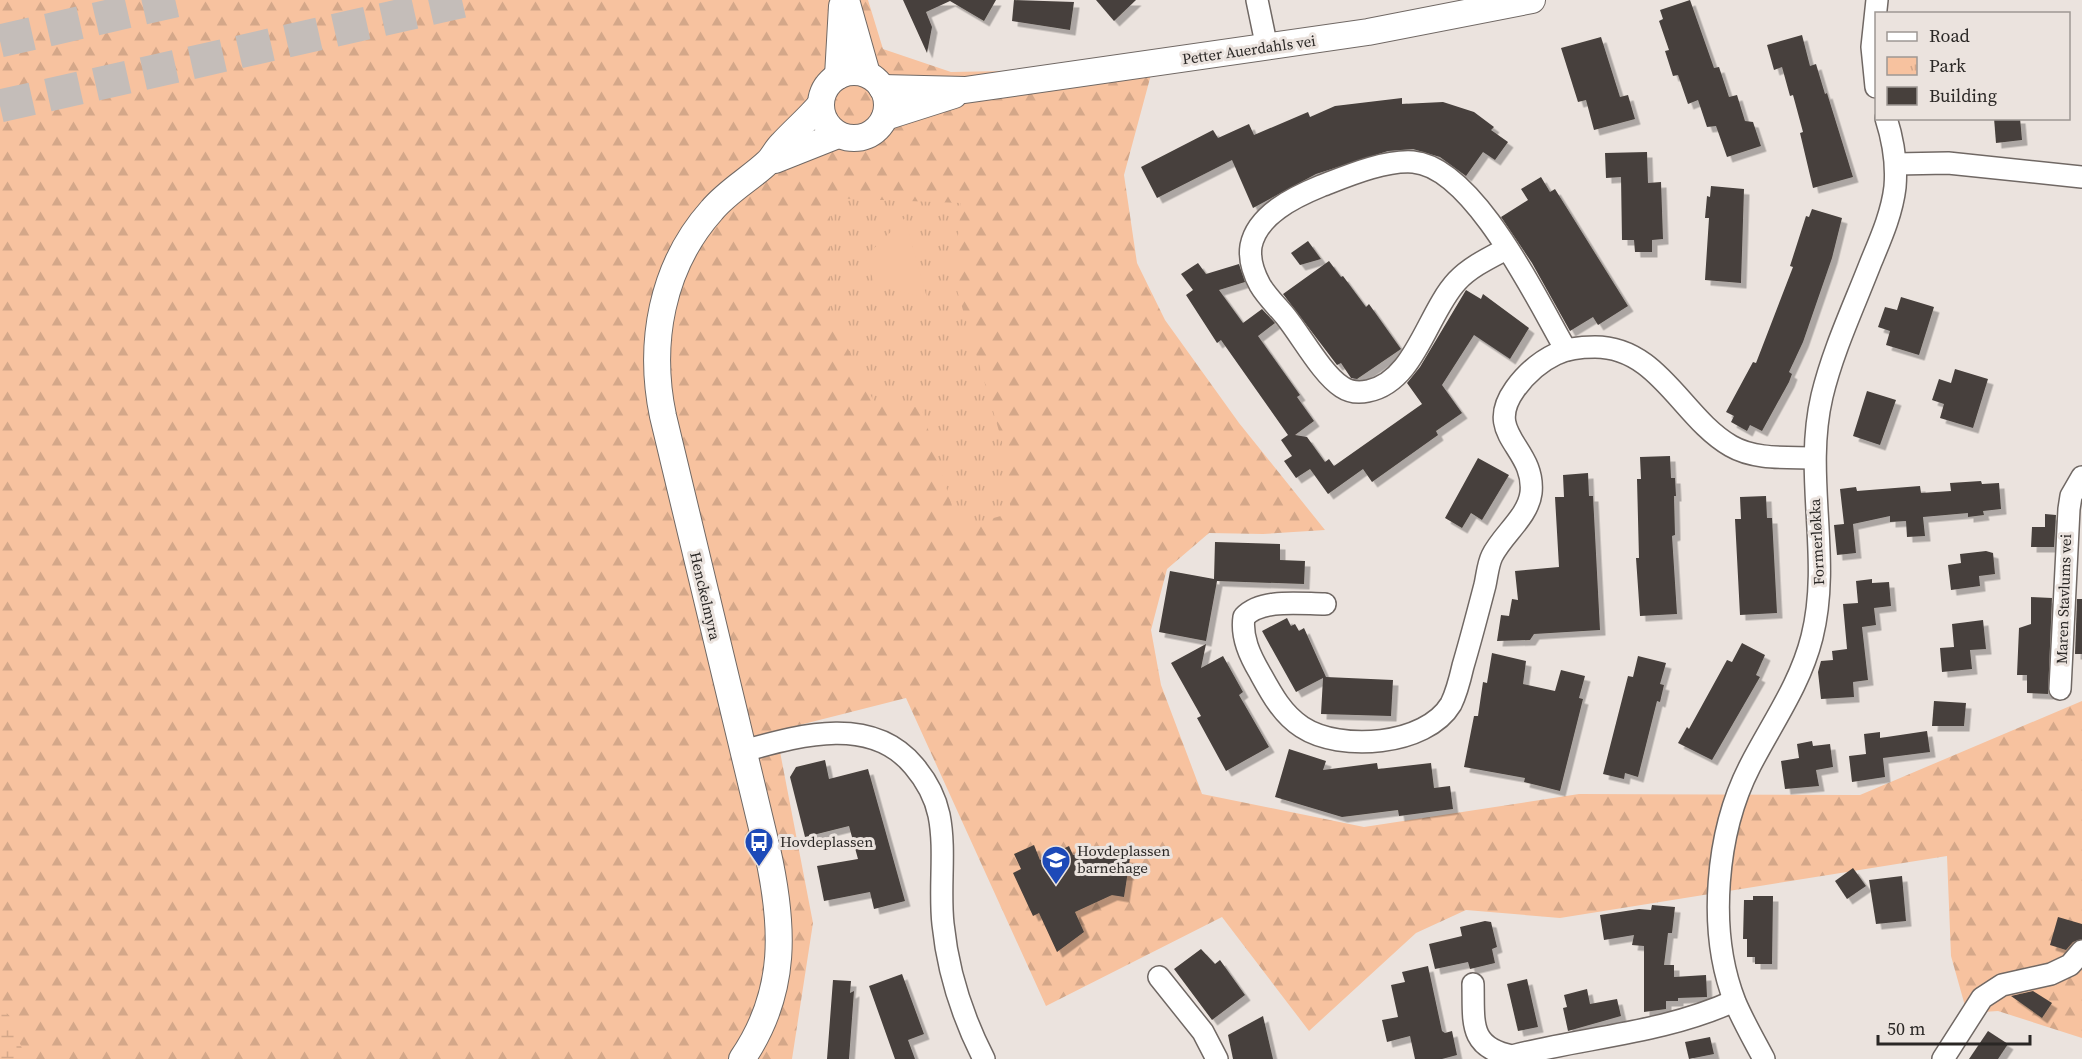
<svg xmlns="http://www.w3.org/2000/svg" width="2082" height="1059" viewBox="0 0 2082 1059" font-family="'Source Serif 4',serif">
<defs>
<pattern id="forest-firs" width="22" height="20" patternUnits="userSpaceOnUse" patternTransform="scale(1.5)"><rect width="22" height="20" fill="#f7c29f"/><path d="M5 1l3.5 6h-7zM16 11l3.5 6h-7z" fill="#d4a789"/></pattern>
<pattern id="wetland-marsh" width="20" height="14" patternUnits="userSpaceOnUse" patternTransform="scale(1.5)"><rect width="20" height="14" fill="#f7c29f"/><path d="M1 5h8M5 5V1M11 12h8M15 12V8" fill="none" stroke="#d4a789"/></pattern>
<pattern id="park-tufts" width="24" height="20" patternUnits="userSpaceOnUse" patternTransform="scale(1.5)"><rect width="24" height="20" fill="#f7c29f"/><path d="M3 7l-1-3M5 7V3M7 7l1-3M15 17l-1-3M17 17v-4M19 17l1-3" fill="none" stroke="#d4a789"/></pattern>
<filter id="shadow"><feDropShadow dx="5.5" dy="5.5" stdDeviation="0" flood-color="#0004"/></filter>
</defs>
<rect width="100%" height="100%" fill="#ebe3de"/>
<!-- forest -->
<path fill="url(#forest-firs)" d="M 0,0 L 868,0 L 883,49 L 951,72 L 1070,70 L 1156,56 L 1124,175 L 1137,263 L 1165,320 L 1239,423 L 1325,530 L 1263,534 L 1209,533 L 1167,569 L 1151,630 L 1161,685 L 1202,794 L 1364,827 L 1579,794 L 1860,795 L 2082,701 L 2082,1038 L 1998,1011 L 1967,1013 L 1951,956 L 1947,856 L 1560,918 L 1466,910 L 1416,933 L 1309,1031 L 1222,917 L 1046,1006 L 906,698 L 776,731 L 813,923 L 792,1059 L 0,1059 Z"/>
<!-- wetland -->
<path fill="url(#wetland-marsh)" d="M 0,1008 L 9,1015 L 26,1059 L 0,1059 Z"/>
<!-- park -->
<path fill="url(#park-tufts)" d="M 830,198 L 961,203 L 954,280 L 1002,441 L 1011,513 L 959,528 L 921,407 L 876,406 L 830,312 Z"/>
<!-- garden -->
<path fill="#f7c29f" d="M 905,218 L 927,298 L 875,285 L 865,257 Z"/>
<!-- building -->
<g fill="#47403c" filter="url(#shadow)">
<path d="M 903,0 L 996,0 L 984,21 L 950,1 L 926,12 L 932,27 L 927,53 Z"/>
<path d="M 1014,0 L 1074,2 L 1070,30 L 1012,21 Z"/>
<path d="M 1096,0 L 1136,0 L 1114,21 Z"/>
<path d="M 1690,0 L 1714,68 L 1719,67 L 1729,97 L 1737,95 L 1745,121 L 1753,122 L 1761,146 L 1727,157 L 1716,126 L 1707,127 L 1698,100 L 1688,104 L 1678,75 L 1673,76 L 1665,51 L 1669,50 L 1659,21 L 1663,19 L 1660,10 Z"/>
<path d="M 1802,35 L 1810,66 L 1816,64 L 1825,94 L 1827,93 L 1853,177 L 1813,188 L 1800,133 L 1803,132 L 1793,95 L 1790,96 L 1782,67 L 1774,70 L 1767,45 Z"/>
<path d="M 1601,37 L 1620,97 L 1628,95 L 1635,119 L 1594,130 L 1586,100 L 1578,102 L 1561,48 Z"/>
<path d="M 1402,98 L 1402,104 L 1443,102 L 1474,112 L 1494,127 L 1491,130 L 1508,142 L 1495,160 L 1483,152 L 1466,176 L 1440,157 L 1413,149 L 1388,151 L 1316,174 L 1253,208 L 1232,160 L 1157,198 L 1141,167 L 1213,130 L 1218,138 L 1249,124 L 1254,135 L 1308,112 L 1310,117 L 1335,106 Z"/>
<path d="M 1994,118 L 2020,118 L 2022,140 L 1996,143 Z"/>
<path d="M 1647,152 L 1648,183 L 1661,182 L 1663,239 L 1652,240 L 1652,252 L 1635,252 L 1634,240 L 1622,240 L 1621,177 L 1606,178 L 1605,153 Z"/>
<path d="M 1541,177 L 1550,192 L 1555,189 L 1628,306 L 1598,325 L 1593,317 L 1570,331 L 1532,263 L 1501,217 L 1528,200 L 1521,189 Z"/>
<path d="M 1711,186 L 1744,189 L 1741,283 L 1705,280 L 1709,218 L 1705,218 L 1707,196 L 1710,197 Z"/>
<path d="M 1812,209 L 1842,218 L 1832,258 L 1803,342 L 1789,372 L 1792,374 L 1789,382 L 1762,431 L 1750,425 L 1747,431 L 1731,422 L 1734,416 L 1726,412 L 1753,362 L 1756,363 L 1793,267 L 1790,266 L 1806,216 L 1809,217 Z"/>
<path d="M 1308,241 L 1321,259 L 1300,265 L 1291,253 Z"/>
<path d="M 1329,261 L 1341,277 L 1343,276 L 1366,307 L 1369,304 L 1401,349 L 1357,379 L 1351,378 L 1341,363 L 1337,365 L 1283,294 Z"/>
<path d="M 1198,263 L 1206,274 L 1239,264 L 1245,282 L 1219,290 L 1243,323 L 1262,309 L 1275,323 L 1258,336 L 1300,395 L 1297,397 L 1314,421 L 1295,435 L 1307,437 L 1325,462 L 1329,459 L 1334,466 L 1422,404 L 1407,383 L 1420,367 L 1466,290 L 1481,299 L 1483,294 L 1529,328 L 1510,359 L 1474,335 L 1442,385 L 1462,413 L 1436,431 L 1438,435 L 1372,482 L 1363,469 L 1328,494 L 1310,469 L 1296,478 L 1284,461 L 1292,456 L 1281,440 L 1288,435 L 1221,340 L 1217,343 L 1186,295 L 1193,290 L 1181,274 Z"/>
<path d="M 1901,297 L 1934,307 L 1919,355 L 1886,345 L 1890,331 L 1878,327 L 1885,307 L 1897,310 Z"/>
<path d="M 1955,369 L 1988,379 L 1973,428 L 1940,418 L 1944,404 L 1932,400 L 1939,379 L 1951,383 Z"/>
<path d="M 1867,391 L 1896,400 L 1880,445 L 1853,436 Z"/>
<path d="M 1670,456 L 1671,478 L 1675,478 L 1676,496 L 1674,496 L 1675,535 L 1672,536 L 1677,614 L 1640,616 L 1636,558 L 1639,558 L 1637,479 L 1641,479 L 1640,457 Z"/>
<path d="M 1478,458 L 1509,475 L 1482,520 L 1471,513 L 1462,528 L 1445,518 Z"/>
<path d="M 1588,473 L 1589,496 L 1593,496 L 1600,630 L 1534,634 L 1530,640 L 1497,641 L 1501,615 L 1509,616 L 1512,599 L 1518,600 L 1515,571 L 1559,567 L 1555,497 L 1564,497 L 1563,475 Z"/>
<path d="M 1981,481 L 1982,484 L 1999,483 L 2001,509 L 1983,511 L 1984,515 L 1968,517 L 1968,513 L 1923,517 L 1925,536 L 1907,537 L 1906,521 L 1890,522 L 1890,516 L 1853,524 L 1856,553 L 1837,555 L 1834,525 L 1844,524 L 1840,489 L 1856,487 L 1857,491 L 1920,486 L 1921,493 L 1951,491 L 1950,483 Z"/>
<path d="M 1766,496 L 1767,518 L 1772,518 L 1777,613 L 1740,615 L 1735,519 L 1741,519 L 1740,497 Z"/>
<path d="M 2045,514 L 2056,515 L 2054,547 L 2031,547 L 2032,527 L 2045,527 Z"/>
<path d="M 1215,542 L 1280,544 L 1280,560 L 1305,561 L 1304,584 L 1217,581 L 1206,641 L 1159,632 L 1170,571 L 1214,579 Z"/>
<path d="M 1986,551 L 1993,553 L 1995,574 L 1979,576 L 1980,586 L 1951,590 L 1948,565 L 1961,563 L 1960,554 Z"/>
<path d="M 1872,579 L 1872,583 L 1889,582 L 1891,606 L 1874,608 L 1876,625 L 1862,627 L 1868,680 L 1853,682 L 1854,697 L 1821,699 L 1818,672 L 1821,661 L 1833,660 L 1832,651 L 1847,649 L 1843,604 L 1858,603 L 1856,581 Z"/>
<path d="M 2031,597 L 2052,598 L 2048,694 L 2027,693 L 2027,675 L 2017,675 L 2019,628 L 2031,624 Z"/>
<path d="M 2077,599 L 2082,599 L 2082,654 L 2075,654 Z"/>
<path d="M 1287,618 L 1291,626 L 1295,624 L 1299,631 L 1304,628 L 1326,677 L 1393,680 L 1391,716 L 1321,714 L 1323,678 L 1296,692 L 1262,631 Z"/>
<path d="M 1983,620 L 1986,649 L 1970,650 L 1972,669 L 1942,672 L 1940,648 L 1954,647 L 1952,624 Z"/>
<path d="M 1742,643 L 1765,655 L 1756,675 L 1760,677 L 1712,760 L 1678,743 L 1687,727 L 1689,729 L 1727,660 L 1732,662 Z"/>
<path d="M 1206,644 L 1201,668 L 1223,656 L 1243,692 L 1239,695 L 1269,747 L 1226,771 L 1197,718 L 1201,716 L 1171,663 Z"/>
<path d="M 1492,653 L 1526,661 L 1523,684 L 1555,691 L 1561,670 L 1585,676 L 1579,698 L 1583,699 L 1560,791 L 1524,782 L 1525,778 L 1464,767 L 1474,716 L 1478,716 L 1483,682 L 1487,683 Z"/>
<path d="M 1638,656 L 1666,663 L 1660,684 L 1664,685 L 1660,702 L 1657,701 L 1638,777 L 1625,773 L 1624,779 L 1603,774 L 1628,676 L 1633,677 Z"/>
<path d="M 1934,701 L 1966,703 L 1964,726 L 1932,726 Z"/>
<path d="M 1927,731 L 1930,752 L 1883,758 L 1885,777 L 1852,782 L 1849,756 L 1866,754 L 1864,734 L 1880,732 L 1880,738 Z"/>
<path d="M 1812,741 L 1813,746 L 1830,744 L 1833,767 L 1816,770 L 1819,786 L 1785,789 L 1781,761 L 1799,758 L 1797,744 Z"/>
<path d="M 1289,749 L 1326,761 L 1323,770 L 1377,763 L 1378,769 L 1431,763 L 1434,788 L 1450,786 L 1453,809 L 1399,816 L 1398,810 L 1342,817 L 1275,797 Z"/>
<path d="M 825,760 L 829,779 L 868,769 L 905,901 L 874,909 L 870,892 L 824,901 L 817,866 L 858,859 L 849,826 L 805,837 L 790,777 L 796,767 Z"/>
<path d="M 1034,845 L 1040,860 L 1069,846 L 1073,855 L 1099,855 L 1099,853 L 1130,858 L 1124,897 L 1112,895 L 1075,912 L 1084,932 L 1057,952 L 1039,913 L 1033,916 L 1013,873 L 1021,869 L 1014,854 Z"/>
<path d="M 1853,868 L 1866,886 L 1847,899 L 1835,881 Z"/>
<path d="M 1902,876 L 1906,921 L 1876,924 L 1869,880 Z"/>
<path d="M 1753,896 L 1773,896 L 1772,964 L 1755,964 L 1755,957 L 1747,957 L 1747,939 L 1743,939 L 1744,900 L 1753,900 Z"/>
<path d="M 1652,905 L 1675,907 L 1672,933 L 1668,933 L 1664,965 L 1674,965 L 1674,977 L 1706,975 L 1707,997 L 1678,998 L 1678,1001 L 1666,1001 L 1666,1009 L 1644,1012 L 1644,946 L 1632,945 L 1634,935 L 1604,940 L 1600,915 L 1639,909 L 1651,910 Z"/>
<path d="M 2058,917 L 2082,924 L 2082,939 L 2073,942 L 2066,950 L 2050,945 Z"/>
<path d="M 1485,921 L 1491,922 L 1497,947 L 1492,949 L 1495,963 L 1470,969 L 1468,962 L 1435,969 L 1429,944 L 1462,936 L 1460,927 Z"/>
<path d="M 1201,949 L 1215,964 L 1220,960 L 1245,995 L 1212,1020 L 1174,969 Z"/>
<path d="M 1428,966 L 1442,1031 L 1445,1033 L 1452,1031 L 1457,1055 L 1442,1059 L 1415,1059 L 1410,1036 L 1387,1042 L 1382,1020 L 1398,1017 L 1391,985 L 1405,982 L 1402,972 Z"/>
<path d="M 902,974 L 924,1034 L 908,1040 L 915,1059 L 895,1059 L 869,986 Z"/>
<path d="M 1527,979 L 1538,1027 L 1518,1031 L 1507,984 Z"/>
<path d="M 833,980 L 851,981 L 850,993 L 854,991 L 849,1059 L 827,1059 Z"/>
<path d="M 1587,989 L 1590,1004 L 1617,999 L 1621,1016 L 1568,1031 L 1563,1008 L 1567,1007 L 1564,995 Z"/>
<path d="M 2033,991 L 2052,1003 L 2042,1018 L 2011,996 Z"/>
<path d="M 1263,1016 L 1273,1059 L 1233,1059 L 1228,1035 Z"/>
<path d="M 1988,1031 L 2008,1044 L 1998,1059 L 1969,1059 Z"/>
<path d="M 1710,1037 L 1714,1054 L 1689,1059 L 1685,1042 Z"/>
</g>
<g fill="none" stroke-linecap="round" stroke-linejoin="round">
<!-- trunk-tunnel -->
<g stroke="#c4bdb9" stroke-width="33" stroke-dasharray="33 16" stroke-linecap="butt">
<path d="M 0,41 L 179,0"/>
<path d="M 0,106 L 469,0"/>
</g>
<!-- minor casing -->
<g stroke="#706864" stroke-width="24">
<g id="minor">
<path d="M 1257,0 L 1267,48"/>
<path d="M 1876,87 L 1872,47 L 1877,0"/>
<path d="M 1896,164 L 1948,163 L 2082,177"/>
<path d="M 1506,249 C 1489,258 1470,267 1457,281 C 1427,313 1415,382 1368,391 C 1359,393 1351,393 1342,387 C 1322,374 1302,337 1286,317 C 1277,306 1267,297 1260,285 C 1254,274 1249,259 1251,246 C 1257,215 1294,197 1321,186 C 1347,176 1384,160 1413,162 C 1474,167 1537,300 1566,350"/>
<path d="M 1325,604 C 1301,604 1262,598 1244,617 C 1241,637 1250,656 1260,673 C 1271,693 1282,714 1302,727 C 1340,752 1426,746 1451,704 C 1457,692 1460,679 1463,666 C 1471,639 1478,612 1485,585 C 1487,576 1488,564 1492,556 C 1502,535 1528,517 1531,493 C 1536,447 1482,435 1515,389 C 1526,374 1539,362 1556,354 C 1568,348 1581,347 1595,347 C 1659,347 1682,418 1731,446 C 1755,460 1787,457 1814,458"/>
<path d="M 2060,689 L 2069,509 L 2071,496 L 2082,477"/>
<path d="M 743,751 C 798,736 871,714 914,766 C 926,780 935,796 939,815 C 946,850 939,888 943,924 C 948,973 962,1016 984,1059"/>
<path d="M 1159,977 L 1203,1032 L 1217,1059"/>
<path d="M 1473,984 C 1474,1022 1468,1047 1512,1056 C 1586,1037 1664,1033 1734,1001"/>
<path d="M 1764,1059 C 1754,1040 1743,1021 1735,1002 C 1707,931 1716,832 1750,766 C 1772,723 1800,685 1812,637 C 1832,557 1803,477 1822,396 C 1833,350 1854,306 1871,262 C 1881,238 1892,213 1895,187 C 1897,164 1893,140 1886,118"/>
<path d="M 1943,1059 L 1982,998 L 2002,985 L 2051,974 L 2070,965 L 2082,951"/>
</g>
</g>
<!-- tertiary casing -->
<g stroke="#706864" stroke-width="28">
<g id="tertiary">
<path d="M 846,0 L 867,74"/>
<circle cx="854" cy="105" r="33"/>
<path d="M 838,76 L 842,6"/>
<path d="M 882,88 L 965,90 L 1368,32 L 1532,0"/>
<path d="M 885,117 L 954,95"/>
<path d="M 775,160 L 838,135"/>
<path d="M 742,1059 C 788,992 784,925 767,849 L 663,416 C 648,344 661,267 712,210 C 728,191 750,179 768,162 C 773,157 776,150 782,144 C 794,131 808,119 820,105"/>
</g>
</g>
<!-- minor -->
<use href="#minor" stroke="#fff" stroke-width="21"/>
<!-- tertiary -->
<use href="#tertiary" stroke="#fff" stroke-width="26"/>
</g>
<!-- icons -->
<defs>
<g id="bus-pin" transform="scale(1.5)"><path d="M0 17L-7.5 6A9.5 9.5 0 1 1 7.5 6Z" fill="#1d4ab8" stroke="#ebe3de"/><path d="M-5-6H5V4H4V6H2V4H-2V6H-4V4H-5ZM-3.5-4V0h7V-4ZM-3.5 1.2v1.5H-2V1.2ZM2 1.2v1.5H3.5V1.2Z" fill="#fff"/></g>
<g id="school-pin" transform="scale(1.5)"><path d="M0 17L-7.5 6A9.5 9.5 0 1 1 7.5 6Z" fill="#1d4ab8" stroke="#ebe3de"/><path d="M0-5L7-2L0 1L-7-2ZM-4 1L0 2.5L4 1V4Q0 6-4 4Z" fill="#fff"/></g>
</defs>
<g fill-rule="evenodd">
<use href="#bus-pin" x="759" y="842"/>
<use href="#school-pin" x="1056" y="860"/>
</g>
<g text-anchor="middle" stroke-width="6" stroke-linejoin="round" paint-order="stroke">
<!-- street labels -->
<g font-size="15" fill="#2a2725" stroke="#ebe3de">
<text transform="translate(1249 50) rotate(-8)" y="5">Petter Auerdahls vei</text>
<text transform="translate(1817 542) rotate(-93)" y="5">Formerløkka</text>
<text transform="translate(705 596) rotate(77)" y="5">Henckelmyra</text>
<text transform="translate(2064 599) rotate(-88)" y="5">Maren Stavlums vei</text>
</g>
<!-- poi labels -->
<g font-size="15" fill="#2a2725" stroke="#ebe3de" text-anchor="start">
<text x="780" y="847">Hovdeplassen</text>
<text x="1077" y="856">Hovdeplassen<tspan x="1077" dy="17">barnehage</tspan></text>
</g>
</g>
<!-- legend -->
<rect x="1875" y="12" width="195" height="108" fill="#ebe3de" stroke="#9e9894" stroke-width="1.5"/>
<rect x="1887" y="32" width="30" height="9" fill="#ffffff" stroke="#9e9894" stroke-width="1.5"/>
<text x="1929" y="42" font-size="18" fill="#2a2725">Road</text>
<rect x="1887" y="57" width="30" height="18" fill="url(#park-tufts)" stroke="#9e9894" stroke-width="1.5"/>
<text x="1929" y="72" font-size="18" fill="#2a2725">Park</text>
<rect x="1887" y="87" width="30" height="18" fill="#47403c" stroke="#9e9894" stroke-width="1.5"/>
<text x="1929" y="102" font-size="18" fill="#2a2725">Building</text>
<!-- scale -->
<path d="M1878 1035v9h152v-9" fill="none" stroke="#2a2725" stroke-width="3"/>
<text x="1887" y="1035" font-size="18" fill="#2a2725" stroke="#ebe3de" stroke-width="4.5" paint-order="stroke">50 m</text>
</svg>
